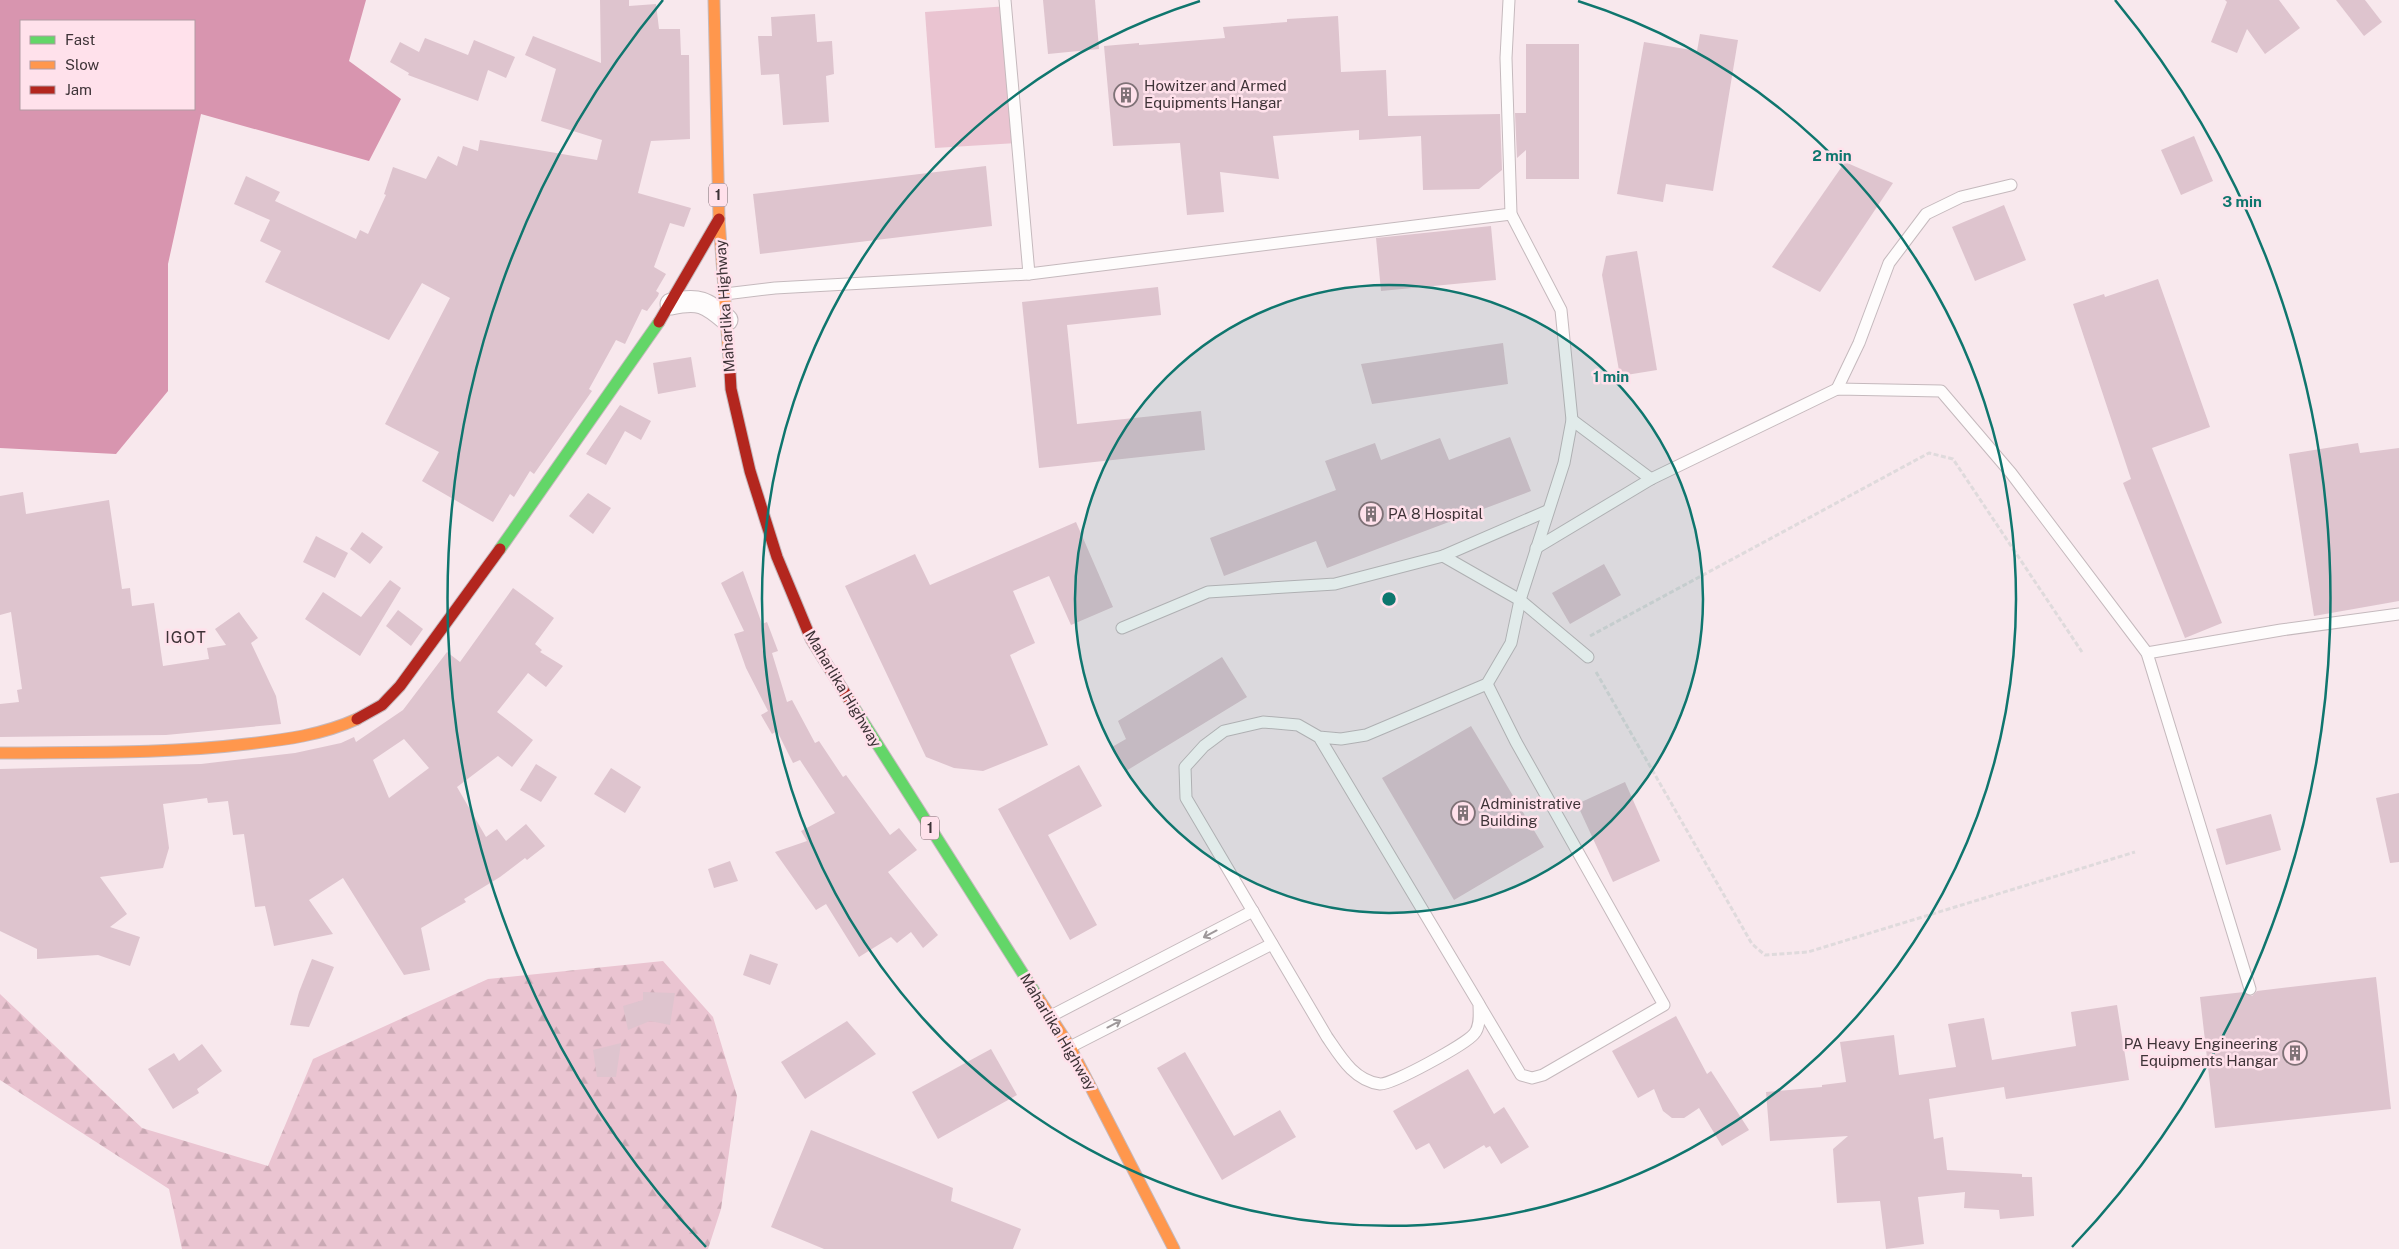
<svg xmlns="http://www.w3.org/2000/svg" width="2399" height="1249" viewBox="0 0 2399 1249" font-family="'Public Sans',sans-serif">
<defs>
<pattern id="forest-firs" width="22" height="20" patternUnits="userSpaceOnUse" patternTransform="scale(1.25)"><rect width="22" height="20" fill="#eac4d1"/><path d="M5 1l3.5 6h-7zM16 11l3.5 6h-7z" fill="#caa9b4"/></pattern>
</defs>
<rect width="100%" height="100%" fill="#f8e8ed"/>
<!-- forest -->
<path fill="url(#forest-firs)" d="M 663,961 L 713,1017 L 737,1096 L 721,1209 L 708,1249 L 182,1249 L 169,1189 L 0,1080 L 0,994 L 142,1128 L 268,1166 L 313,1059 L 488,979 Z"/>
<!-- garden -->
<path fill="#eac4d1" d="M 1008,6 L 1017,143 L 935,148 L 925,12 Z"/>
<!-- water -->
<path fill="#d895af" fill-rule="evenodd" d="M 0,0 L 366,0 L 349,61 L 401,99 L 369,161 L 201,114 L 168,264 L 168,391 L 116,454 L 0,448 ZM 21,21 L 194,21 L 194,109 L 21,109 Z"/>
<!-- building -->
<g fill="#dec4ce" fill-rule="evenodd">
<path d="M 600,0 L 629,0 L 629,6 L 656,4 L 659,29 L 680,29 L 681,55 L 689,55 L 690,139 L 651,141 L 638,193 L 691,208 L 684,227 L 670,223 L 654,267 L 666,274 L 656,291 L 659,293 L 658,296 L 647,311 L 642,309 L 625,344 L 616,340 L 589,389 L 592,391 L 534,474 L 530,471 L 514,497 L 510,494 L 493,522 L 422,481 L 439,452 L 385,424 L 450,298 L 422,283 L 389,340 L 265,282 L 281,251 L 260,241 L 270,220 L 234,204 L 246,176 L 280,192 L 275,201 L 356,239 L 360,230 L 368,234 L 386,195 L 384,194 L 393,167 L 426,179 L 438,156 L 457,166 L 463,146 L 478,151 L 480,140 L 597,160 L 602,140 L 541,121 L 556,69 L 525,55 L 533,36 L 601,63 Z"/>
<path d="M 1043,0 L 1095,0 L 1099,49 L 1048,54 Z"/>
<path d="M 2225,0 L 2279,0 L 2300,28 L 2265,54 L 2247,29 L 2237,53 L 2211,42 L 2227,2 Z"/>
<path d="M 2336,0 L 2365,0 L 2382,22 L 2364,36 Z"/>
<path d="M 815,14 L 817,42 L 832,41 L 834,74 L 826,76 L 829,122 L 783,125 L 779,74 L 761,75 L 758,36 L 772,36 L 771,17 Z"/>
<path d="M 1338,16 L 1341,72 L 1386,70 L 1388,116 L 1500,114 L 1502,170 L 1479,189 L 1423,190 L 1421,136 L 1359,140 L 1359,130 L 1273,136 L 1279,179 L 1220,172 L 1224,212 L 1187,215 L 1180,143 L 1113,146 L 1104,46 L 1139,43 L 1139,45 L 1225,38 L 1223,27 L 1287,22 L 1287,19 Z"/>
<path d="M 1700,34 L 1738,40 L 1713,191 L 1666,184 L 1663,202 L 1617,194 L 1644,42 L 1697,51 Z"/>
<path d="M 425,38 L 468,55 L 474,40 L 515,57 L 506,78 L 488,70 L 478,101 L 408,75 L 409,73 L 390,62 L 400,42 L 419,52 Z"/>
<path d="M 1526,44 L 1579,44 L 1579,179 L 1526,179 L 1526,150 L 1517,158 L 1515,113 L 1526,113 Z"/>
<path d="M 2194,136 L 2213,181 L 2181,195 L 2161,150 Z"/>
<path d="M 1845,162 L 1893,183 L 1820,292 L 1772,267 Z"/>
<path d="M 986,166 L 992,226 L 760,254 L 753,194 Z"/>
<path d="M 2004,205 L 2026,260 L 1975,281 L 1952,227 Z"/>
<path d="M 1491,226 L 1496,280 L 1381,291 L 1376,238 Z"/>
<path d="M 1637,251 L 1657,370 L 1620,376 L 1602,275 L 1606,256 Z"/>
<path d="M 2158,279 L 2210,427 L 2152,448 L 2222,623 L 2185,638 L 2123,483 L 2131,479 L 2073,304 L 2104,294 L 2105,297 Z"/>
<path d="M 1158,287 L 1161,315 L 1067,325 L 1077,424 L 1201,411 L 1205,450 L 1039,468 L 1022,302 Z"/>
<path d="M 1503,343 L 1508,384 L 1372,404 L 1361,364 Z"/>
<path d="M 691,357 L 696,387 L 658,394 L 653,363 Z"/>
<path d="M 620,405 L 651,421 L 641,440 L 625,431 L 606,465 L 586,454 Z"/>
<path d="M 1510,437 L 1531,491 L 1327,568 L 1316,541 L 1224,576 L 1210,538 L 1336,490 L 1325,461 L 1375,443 L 1381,460 L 1440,438 L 1449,460 Z"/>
<path d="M 2358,443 L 2360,453 L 2399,448 L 2399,601 L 2314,616 L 2289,454 Z"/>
<path d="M 23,492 L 26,514 L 109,500 L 122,589 L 130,588 L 132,606 L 154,603 L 163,666 L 209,659 L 207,648 L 226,645 L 215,629 L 239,612 L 258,638 L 251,643 L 276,696 L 281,724 L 166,735 L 0,737 L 0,704 L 19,702 L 17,690 L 22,689 L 11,612 L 0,615 L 0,496 Z"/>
<path d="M 588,493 L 611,508 L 593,534 L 569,516 Z"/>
<path d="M 1076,522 L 1113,607 L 1071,625 L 1049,576 L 1013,591 L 1035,643 L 1010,655 L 1048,745 L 983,771 L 954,768 L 926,757 L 845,586 L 915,554 L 930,585 Z"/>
<path d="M 362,532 L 383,547 L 370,564 L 350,549 Z"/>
<path d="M 316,536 L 348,553 L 335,578 L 303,562 Z"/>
<path d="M 1604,564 L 1621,595 L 1570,624 L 1552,593 Z"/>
<path d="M 743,571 L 762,624 L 767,622 L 778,651 L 772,653 L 787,702 L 792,700 L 815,743 L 819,741 L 843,777 L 846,775 L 890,835 L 899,828 L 917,850 L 888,872 L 938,935 L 923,948 L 911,932 L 897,943 L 891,937 L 859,957 L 826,904 L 816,910 L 775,852 L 807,841 L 801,831 L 835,813 L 800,760 L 793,763 L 777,731 L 772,734 L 761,715 L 768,711 L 746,668 L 734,634 L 744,631 L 721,583 Z"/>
<path d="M 390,580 L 401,588 L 360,656 L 305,619 L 323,592 L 361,617 Z"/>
<path d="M 513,588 L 554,618 L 535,644 L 542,650 L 540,652 L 563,666 L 546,687 L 528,673 L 497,712 L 533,740 L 512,767 L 498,756 L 457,787 L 486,837 L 497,829 L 506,841 L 526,824 L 545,846 L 527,860 L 525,858 L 500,877 L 464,899 L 466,902 L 421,928 L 430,970 L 404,975 L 343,878 L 309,900 L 333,934 L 274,946 L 265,906 L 255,907 L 244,834 L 233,835 L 228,801 L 208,803 L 207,798 L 163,804 L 169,848 L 163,868 L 100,877 L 127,914 L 110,927 L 140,937 L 130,966 L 98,955 L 37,959 L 37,949 L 0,931 L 0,769 L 201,764 L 295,753 L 341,743 L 354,737 L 356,742 L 403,710 L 447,652 L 460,662 ZM 404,739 L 429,768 L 389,798 L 373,760 Z"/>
<path d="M 398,610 L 423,629 L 411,646 L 386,626 Z"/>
<path d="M 1222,657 L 1247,697 L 1126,771 L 1112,747 L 1126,739 L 1118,721 Z"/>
<path d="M 1471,726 L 1544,847 L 1454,900 L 1382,778 Z"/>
<path d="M 536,764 L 557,777 L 541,802 L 520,790 Z"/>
<path d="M 1079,765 L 1102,806 L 1048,835 L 1097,925 L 1070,940 L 998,809 Z"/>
<path d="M 611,768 L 641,787 L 625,813 L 594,794 Z"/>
<path d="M 1625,782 L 1660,861 L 1613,882 L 1577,804 Z"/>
<path d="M 2399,793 L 2399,862 L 2390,863 L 2376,798 Z"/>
<path d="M 2271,814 L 2281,850 L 2226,865 L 2216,829 Z"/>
<path d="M 730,861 L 738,881 L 714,888 L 708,869 Z"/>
<path d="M 750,954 L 778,964 L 770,985 L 743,975 Z"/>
<path d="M 312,959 L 334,967 L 309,1027 L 290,1025 L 299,992 Z"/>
<path d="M 2376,977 L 2391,1109 L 2215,1128 L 2200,997 L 2244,992 L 2252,996 L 2257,991 Z"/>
<path d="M 643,992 L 675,993 L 670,1025 L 650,1021 L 628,1030 L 623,1006 L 643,1000 Z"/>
<path d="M 2117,1005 L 2129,1080 L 2006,1099 L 2004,1087 L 1929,1099 L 1934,1139 L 1943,1137 L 1947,1170 L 2022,1174 L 2022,1177 L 2032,1177 L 2034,1216 L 2000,1219 L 1999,1210 L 1964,1208 L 1965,1192 L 1918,1197 L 1924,1244 L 1886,1249 L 1880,1201 L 1837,1203 L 1833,1149 L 1848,1136 L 1770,1141 L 1766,1092 L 1822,1087 L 1822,1085 L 1846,1082 L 1840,1042 L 1894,1035 L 1899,1075 L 1956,1067 L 1948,1024 L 1984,1018 L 1992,1060 L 2076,1046 L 2071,1012 Z"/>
<path d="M 1676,1016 L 1707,1074 L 1711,1071 L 1749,1130 L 1722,1146 L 1699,1108 L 1684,1118 L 1672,1118 L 1663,1111 L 1654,1089 L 1638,1098 L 1612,1051 Z"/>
<path d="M 847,1021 L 876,1054 L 805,1099 L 781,1062 Z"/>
<path d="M 621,1043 L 616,1077 L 597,1077 L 593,1050 Z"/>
<path d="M 202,1044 L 222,1071 L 197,1089 L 199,1093 L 173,1109 L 148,1069 L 174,1053 L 179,1061 Z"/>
<path d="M 991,1049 L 1017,1095 L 938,1139 L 912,1092 Z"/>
<path d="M 1185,1052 L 1234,1136 L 1280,1110 L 1296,1137 L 1222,1180 L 1157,1068 Z"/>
<path d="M 1468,1069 L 1494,1114 L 1504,1107 L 1529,1147 L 1501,1164 L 1490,1146 L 1486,1148 L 1484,1145 L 1444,1169 L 1429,1143 L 1416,1150 L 1393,1111 Z"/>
<path d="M 811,1130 L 953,1188 L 951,1201 L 1021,1229 L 1013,1249 L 824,1249 L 771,1227 Z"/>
</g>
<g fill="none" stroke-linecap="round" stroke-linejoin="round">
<!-- lane casing -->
<g stroke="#c5b9bd" stroke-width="13">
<g id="lane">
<path d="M 1005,0 L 1029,274"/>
<path d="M 725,294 L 775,288 L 1029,274 L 1511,214"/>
<path d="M 1837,389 L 1859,343 L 1889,263 L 1926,214 L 1961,197 L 2011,185"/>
<path d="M 1572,420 L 1651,479"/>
<path d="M 1536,548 L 1651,479 L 1837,389 L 1941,391 L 2011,473 L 2147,653 L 2250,989"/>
<path d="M 1443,556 L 1520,600 L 1588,657"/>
<path d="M 1122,628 L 1208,592 L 1335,584 L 1443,556 L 1547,511"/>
<path d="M 2147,653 L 2281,630 L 2399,614"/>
<path d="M 1319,737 L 1479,1004 C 1479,1013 1481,1026 1474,1034 C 1466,1044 1392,1085 1380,1084 C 1354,1081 1340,1056 1327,1037 L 1186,798 L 1185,767 L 1204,746 L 1224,731 L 1263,722 L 1298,725 L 1319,737 L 1341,739 L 1366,735 L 1487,684 L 1511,643 L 1520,600 L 1564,463 L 1572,420 L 1561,310 L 1511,214 L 1506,58 L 1509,0"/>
<path d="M 1480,1006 L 1521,1075 L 1532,1078 L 1543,1075 L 1664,1005 L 1516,742 L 1487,684"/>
<path d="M 1051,1016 L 1253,911"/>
<path d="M 1070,1047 L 1272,944"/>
</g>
</g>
<!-- street casing -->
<g stroke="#c5b9bd" stroke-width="23">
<path id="street" d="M 671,304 C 699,298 706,302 727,320"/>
</g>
<!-- fast casing -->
<g stroke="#c5b9bd" stroke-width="13">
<g id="fast">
<path d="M 500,549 L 659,322"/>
<path d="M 848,698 L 1039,999"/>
</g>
</g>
<!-- slow casing -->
<g stroke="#c5b9bd" stroke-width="13">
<g id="slow">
<path d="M 714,0 L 719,219 L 730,372"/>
<path d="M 0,753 C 82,752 165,754 247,744 C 284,740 322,735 357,719"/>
<path d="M 1039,999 L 1070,1047 L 1174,1249"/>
</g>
</g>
<!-- jam casing -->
<g stroke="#c5b9bd" stroke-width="13">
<g id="jam">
<path d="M 659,322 L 719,219"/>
<path d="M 730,372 L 731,389 L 750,471 L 777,557 L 811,639 L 848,698"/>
<path d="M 357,719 L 382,705 L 400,686 L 500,549"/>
</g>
</g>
<!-- path -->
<g stroke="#dfdadc" stroke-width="3" stroke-dasharray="5 2.5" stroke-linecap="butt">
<path d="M 1590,636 L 1929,453 L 1953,459 L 2082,652"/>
<path d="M 1596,672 L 1752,944 L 1765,955 L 1808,952 L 2135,852"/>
</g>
<!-- lane -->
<use href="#lane" stroke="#fefcfc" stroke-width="11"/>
<!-- street -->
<use href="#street" stroke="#fefcfc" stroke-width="21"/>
<!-- fast -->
<use href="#fast" stroke="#63d668" stroke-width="11"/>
<!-- slow -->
<use href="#slow" stroke="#ff974d" stroke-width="11"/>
<!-- jam -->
<use href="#jam" stroke="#b3261e" stroke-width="11"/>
</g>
<!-- one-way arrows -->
<defs><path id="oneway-shaft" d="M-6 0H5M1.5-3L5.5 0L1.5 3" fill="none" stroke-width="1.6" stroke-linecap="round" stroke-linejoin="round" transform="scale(1.25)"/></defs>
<g stroke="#9e989a">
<use href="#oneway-shaft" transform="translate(1210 934) rotate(152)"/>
<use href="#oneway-shaft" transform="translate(1114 1024) rotate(-28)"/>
</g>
<!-- distance rings -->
<circle cx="1389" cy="599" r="314" fill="#0f766e" fill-opacity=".12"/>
<g fill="none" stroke="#0f766e" stroke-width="2.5">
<circle cx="1389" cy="599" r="314"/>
<path d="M1578 1A627 627 0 1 1 1200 1"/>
<path d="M706 1247A941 941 0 0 1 663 0M2115 0A941 941 0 0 1 2072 1247"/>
</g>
<!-- icons -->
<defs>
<g id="building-ring" transform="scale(1.25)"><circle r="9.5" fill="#ffe1eb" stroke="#7f7277" stroke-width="1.5"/><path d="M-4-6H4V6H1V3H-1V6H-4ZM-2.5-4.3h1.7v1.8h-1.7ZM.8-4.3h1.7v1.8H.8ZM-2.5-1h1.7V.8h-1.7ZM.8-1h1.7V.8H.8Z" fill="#7f7277"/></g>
</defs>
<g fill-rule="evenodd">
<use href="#building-ring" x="1126" y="95"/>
<use href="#building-ring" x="1371" y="514"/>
<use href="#building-ring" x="1463" y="813"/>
<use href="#building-ring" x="2295" y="1053"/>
</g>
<g text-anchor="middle" stroke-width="5" stroke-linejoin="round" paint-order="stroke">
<!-- shield labels -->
<g fill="#ffe1eb" stroke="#78676d" stroke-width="1">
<rect x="709" y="183.5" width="18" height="23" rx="4"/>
<rect x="921" y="816.5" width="18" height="23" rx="4"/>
</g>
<g font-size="14" font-weight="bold" fill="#3e3337">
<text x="718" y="200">1</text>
<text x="930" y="833">1</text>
</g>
<!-- poi labels -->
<g font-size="15" fill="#3e3337" stroke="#ffe1eb" text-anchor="start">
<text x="1144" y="91">Howitzer and Armed<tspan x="1144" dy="17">Equipments Hangar</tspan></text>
<text x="1388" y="519">PA 8 Hospital</text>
<text x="1480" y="809">Administrative<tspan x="1480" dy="17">Building</tspan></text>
<text x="2278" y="1049" text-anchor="end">PA Heavy Engineering<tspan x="2278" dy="17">Equipments Hangar</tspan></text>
</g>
<!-- street labels -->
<g font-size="15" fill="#3e3337" stroke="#ffe1eb">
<text transform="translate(725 306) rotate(-94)" y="5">Maharlika Highway</text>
<text transform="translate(843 689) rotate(59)" y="5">Maharlika Highway</text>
<text transform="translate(1058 1032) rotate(59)" y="5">Maharlika Highway</text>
</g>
<!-- neighbourhood labels -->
<g font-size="16" letter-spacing="1" fill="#3e3337" stroke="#ffe1eb">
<text x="186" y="643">IGOT</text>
</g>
</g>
<circle cx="1389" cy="599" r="8" fill="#0f766e" stroke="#ffe1eb" stroke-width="2.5"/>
<g font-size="15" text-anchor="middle" font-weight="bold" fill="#0f766e" stroke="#ffe1eb" stroke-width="5" stroke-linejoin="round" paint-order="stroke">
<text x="1832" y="161">2 min</text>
<text x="2242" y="207">3 min</text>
<text x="1611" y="382">1 min</text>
</g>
<!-- legend -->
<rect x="20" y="20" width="175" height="90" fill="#ffe1eb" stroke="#b29ba3"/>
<rect x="30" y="36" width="25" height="8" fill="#63d668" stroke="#b29ba3"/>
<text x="65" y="45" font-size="15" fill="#3e3337">Fast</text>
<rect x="30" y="61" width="25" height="8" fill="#ff974d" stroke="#b29ba3"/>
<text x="65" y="70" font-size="15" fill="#3e3337">Slow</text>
<rect x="30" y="86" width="25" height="8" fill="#b3261e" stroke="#b29ba3"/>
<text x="65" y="95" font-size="15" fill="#3e3337">Jam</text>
</svg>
